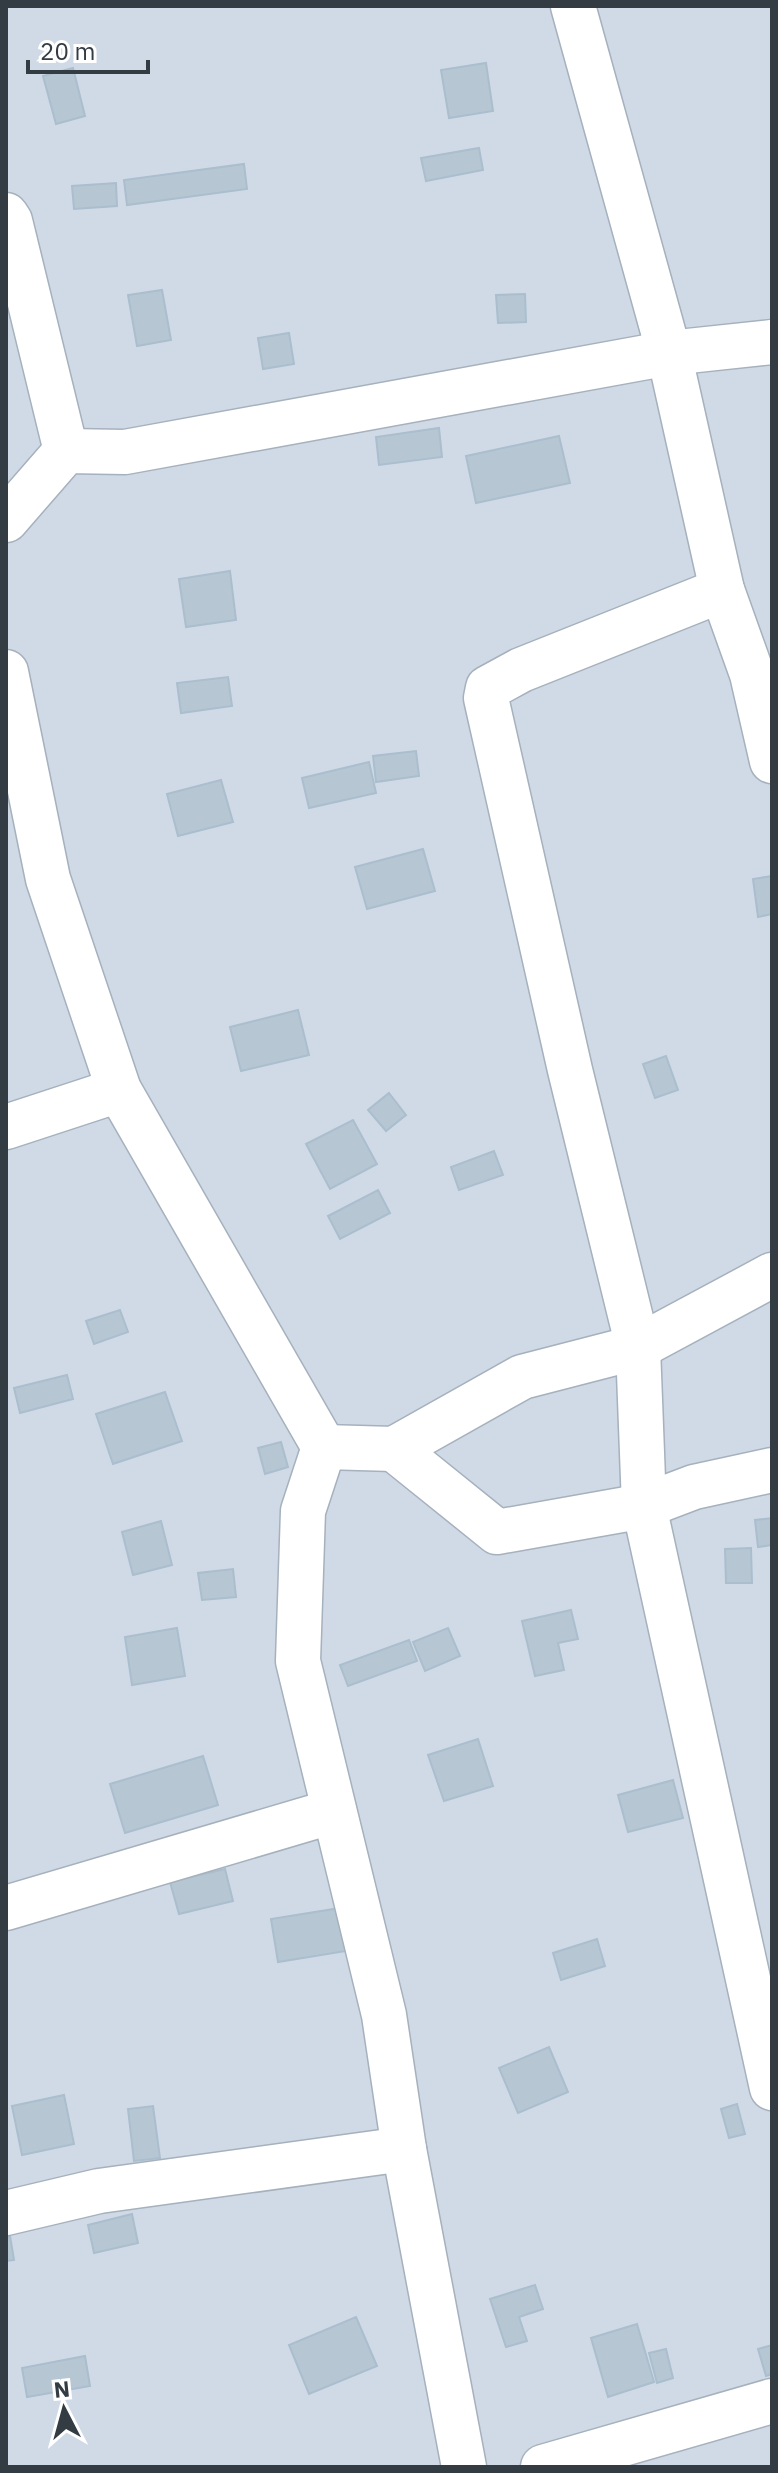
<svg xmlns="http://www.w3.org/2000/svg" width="778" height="2473" viewBox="0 0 778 2473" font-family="'IBM Plex Sans',sans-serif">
<rect width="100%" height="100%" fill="#e2e9f2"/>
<!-- residential -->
<rect fill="#d0dae6" x="6" y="6" width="766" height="2461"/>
<!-- building -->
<g fill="#b7c6d3" stroke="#aabece" stroke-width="2">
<path d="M 486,63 L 493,111 L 449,118 L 441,70 Z"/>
<path d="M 73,68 L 85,116 L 56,124 L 43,76 Z"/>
<path d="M 479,148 L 483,170 L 426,181 L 421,158 Z"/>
<path d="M 244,164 L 247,189 L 127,205 L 124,180 Z"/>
<path d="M 116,183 L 117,206 L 74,209 L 72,186 Z"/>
<path d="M 162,290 L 171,340 L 137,346 L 128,295 Z"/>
<path d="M 525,294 L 526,322 L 498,323 L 496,295 Z"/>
<path d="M 289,333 L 294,364 L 263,369 L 258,338 Z"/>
<path d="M 439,428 L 442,457 L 379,465 L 376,437 Z"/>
<path d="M 559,436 L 570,483 L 476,503 L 466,456 Z"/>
<path d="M 230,571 L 236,620 L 186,627 L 179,579 Z"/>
<path d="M 228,677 L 232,706 L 181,713 L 177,683 Z"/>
<path d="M 416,751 L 419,776 L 376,782 L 373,756 Z"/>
<path d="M 369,762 L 376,793 L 309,808 L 302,778 Z"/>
<path d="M 221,780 L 233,822 L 178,836 L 167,794 Z"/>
<path d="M 423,849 L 435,891 L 367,909 L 355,867 Z"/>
<path d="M 772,876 L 772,914 L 758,917 L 753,879 Z"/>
<path d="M 298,1010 L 309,1055 L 241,1071 L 230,1027 Z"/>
<path d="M 666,1056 L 678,1090 L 655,1098 L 643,1064 Z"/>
<path d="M 389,1093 L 406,1115 L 386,1131 L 368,1110 Z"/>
<path d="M 353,1120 L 377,1164 L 330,1189 L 306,1144 Z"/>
<path d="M 494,1151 L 503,1175 L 459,1190 L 451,1167 Z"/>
<path d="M 378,1190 L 390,1213 L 340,1239 L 328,1216 Z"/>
<path d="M 120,1310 L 128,1332 L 94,1344 L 86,1321 Z"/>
<path d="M 67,1375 L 73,1399 L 20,1413 L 14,1388 Z"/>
<path d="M 165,1392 L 182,1441 L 113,1464 L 96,1414 Z"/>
<path d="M 281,1442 L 288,1467 L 265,1474 L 258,1448 Z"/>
<path d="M 772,1518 L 772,1545 L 758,1547 L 755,1520 Z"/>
<path d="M 161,1521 L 172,1565 L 133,1575 L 122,1532 Z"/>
<path d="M 751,1548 L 752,1583 L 726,1583 L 725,1549 Z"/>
<path d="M 233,1569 L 236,1597 L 202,1600 L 198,1573 Z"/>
<path d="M 571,1610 L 578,1639 L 558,1643 L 564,1670 L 535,1676 L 522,1621 Z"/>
<path d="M 177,1628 L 185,1676 L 132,1685 L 125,1637 Z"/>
<path d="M 448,1628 L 460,1656 L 425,1671 L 413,1642 Z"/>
<path d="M 409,1640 L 417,1661 L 348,1686 L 340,1665 Z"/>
<path d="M 478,1739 L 493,1786 L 444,1801 L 428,1755 Z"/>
<path d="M 203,1756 L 218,1805 L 125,1833 L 110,1784 Z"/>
<path d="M 673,1780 L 683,1818 L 628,1832 L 618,1795 Z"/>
<path d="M 225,1869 L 233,1901 L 179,1914 L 170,1882 Z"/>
<path d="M 340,1908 L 346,1951 L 278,1962 L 271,1919 Z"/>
<path d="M 597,1939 L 605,1966 L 561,1980 L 553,1953 Z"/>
<path d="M 549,2047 L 568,2092 L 518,2113 L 499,2068 Z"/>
<path d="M 64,2095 L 74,2144 L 22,2155 L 12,2106 Z"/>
<path d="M 737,2104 L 745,2134 L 729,2138 L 721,2109 Z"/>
<path d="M 153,2106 L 160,2158 L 134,2161 L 128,2109 Z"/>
<path d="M 132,2214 L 138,2243 L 94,2253 L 88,2225 Z"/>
<path d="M 10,2236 L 14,2260 L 6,2261 L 6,2237 Z"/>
<path d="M 535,2285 L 543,2309 L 519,2317 L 527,2341 L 506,2347 L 490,2299 Z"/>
<path d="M 356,2317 L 377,2366 L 309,2394 L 289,2345 Z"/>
<path d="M 637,2324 L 654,2382 L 608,2397 L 591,2338 Z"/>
<path d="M 772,2345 L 772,2374 L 766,2376 L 758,2349 Z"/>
<path d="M 666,2349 L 673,2378 L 657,2383 L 649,2353 Z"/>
<path d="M 85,2356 L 90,2386 L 27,2397 L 22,2368 Z"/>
</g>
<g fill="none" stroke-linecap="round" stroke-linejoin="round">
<!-- minor casing -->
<g stroke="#a5b1bd" stroke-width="47">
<g id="minor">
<path d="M 573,6 L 669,353 L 722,590 L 752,674 L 772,761"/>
<path d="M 6,215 L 10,221 L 66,451"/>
<path d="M 6,520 L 66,451 L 125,452 L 669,353 L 772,342"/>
<path d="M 722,590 L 521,670 L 488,688 L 486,698 L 570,1070 L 638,1347 L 644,1506 L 772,2088"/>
<path d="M 6,672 L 48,879 L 119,1090 L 324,1447 L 303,1511 L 298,1661 L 384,2015 L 404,2149 L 464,2467"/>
<path d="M 6,1127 L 119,1090"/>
<path d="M 324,1447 L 394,1449 L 522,1377 L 638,1347 L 772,1275"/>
<path d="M 394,1449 L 497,1532 L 644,1506 L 694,1487 L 772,1470"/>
<path d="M 6,1908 L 334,1811"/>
<path d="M 6,2213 L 99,2191 L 404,2149"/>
<path d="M 543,2467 L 772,2401"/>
</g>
</g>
<!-- minor -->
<use href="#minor" stroke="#fff" stroke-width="44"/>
</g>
<!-- border -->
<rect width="778" height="2473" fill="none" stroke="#333b43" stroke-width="16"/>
<!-- north arrow -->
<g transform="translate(64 2409) rotate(354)" stroke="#ffffff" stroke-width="6" paint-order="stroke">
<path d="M0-6L14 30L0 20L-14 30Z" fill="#333b43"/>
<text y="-12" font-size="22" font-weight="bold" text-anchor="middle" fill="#333b43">N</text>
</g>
<!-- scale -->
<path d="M28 60v12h120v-12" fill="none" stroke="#333b43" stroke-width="4"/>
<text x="40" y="60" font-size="24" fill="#333b43" stroke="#ffffff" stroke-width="6" paint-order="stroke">20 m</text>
</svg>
